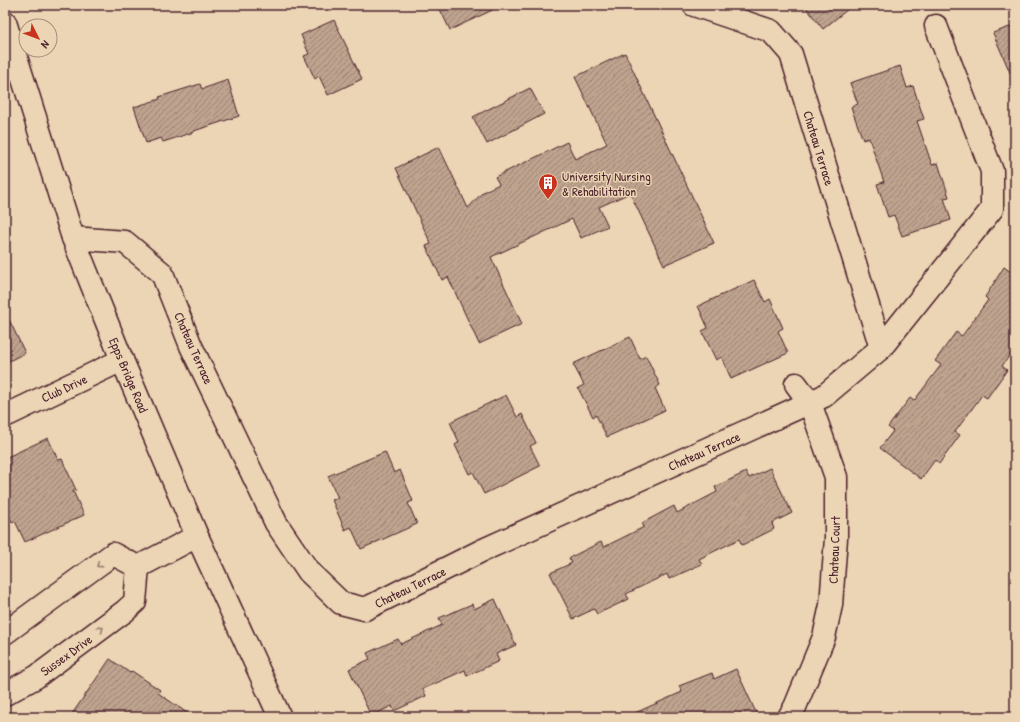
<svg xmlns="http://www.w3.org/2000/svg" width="1020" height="722" viewBox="0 0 1020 722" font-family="'Patrick Hand',sans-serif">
<defs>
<pattern id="building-hatch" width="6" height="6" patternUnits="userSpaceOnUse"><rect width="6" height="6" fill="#bea38e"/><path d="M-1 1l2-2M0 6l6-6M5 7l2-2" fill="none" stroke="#9c8474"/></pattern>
</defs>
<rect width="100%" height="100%" fill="#ebd5b4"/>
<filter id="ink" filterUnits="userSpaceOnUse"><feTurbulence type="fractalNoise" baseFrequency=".025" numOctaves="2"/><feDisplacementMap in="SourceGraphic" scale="8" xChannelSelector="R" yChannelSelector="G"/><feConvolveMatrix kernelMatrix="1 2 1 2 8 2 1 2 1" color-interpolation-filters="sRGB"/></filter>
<g filter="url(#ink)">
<!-- building -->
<g fill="url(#building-hatch)" stroke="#4a1f2b">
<path d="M 438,5 L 503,5 L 450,30 Z"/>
<path d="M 804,5 L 853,5 L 823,29 Z"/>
<path d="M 334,20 L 362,79 L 328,95 L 319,76 L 315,79 L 304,56 L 309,54 L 301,35 Z"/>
<path d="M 1015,25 L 1015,84 L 993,33 Z"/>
<path d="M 625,53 L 714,243 L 664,265 L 630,193 L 599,207 L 608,226 L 581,238 L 572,219 L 491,257 L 522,324 L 479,344 L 448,277 L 442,280 L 426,246 L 431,244 L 396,168 L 439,147 L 468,208 L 483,192 L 499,184 L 495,177 L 567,142 L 575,159 L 607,144 L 575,77 Z"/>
<path d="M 900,66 L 907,88 L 913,86 L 924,119 L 917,121 L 932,165 L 938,163 L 949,197 L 944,198 L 951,220 L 902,236 L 894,215 L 888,217 L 877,184 L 884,182 L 869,138 L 863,140 L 856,121 L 851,107 L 858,104 L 850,83 Z"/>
<path d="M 228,80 L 239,116 L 194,131 L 194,132 L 163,142 L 161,138 L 146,143 L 134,107 L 160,99 L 159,97 L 200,84 L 202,89 Z"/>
<path d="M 530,88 L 544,114 L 487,144 L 473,117 Z"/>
<path d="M 1004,267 L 1015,275 L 1015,348 L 1002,366 L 1007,370 L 987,398 L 982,395 L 955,432 L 960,435 L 939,464 L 935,460 L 921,479 L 880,448 L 893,431 L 888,427 L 910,398 L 914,401 L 941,365 L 935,361 L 956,332 L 962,336 L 988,300 L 985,297 Z"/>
<path d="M 754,280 L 765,302 L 770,299 L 783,328 L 778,331 L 788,353 L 731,379 L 722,357 L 716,360 L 702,331 L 708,328 L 698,306 Z"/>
<path d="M 5,311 L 25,353 L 5,363 Z"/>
<path d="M 630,337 L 640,359 L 646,356 L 660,385 L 655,388 L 665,410 L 607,437 L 596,415 L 593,417 L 578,388 L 584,385 L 573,364 Z"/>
<path d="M 506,395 L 517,417 L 522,414 L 536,443 L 530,446 L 540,466 L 484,494 L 473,472 L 469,474 L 455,445 L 459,442 L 450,422 Z"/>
<path d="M 48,438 L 58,460 L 62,459 L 76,490 L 73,491 L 84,515 L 25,542 L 15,521 L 12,522 L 5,507 L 5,458 Z"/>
<path d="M 385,452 L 394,473 L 400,470 L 413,501 L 408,503 L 417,524 L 361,549 L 351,527 L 345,530 L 332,500 L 338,498 L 328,476 Z"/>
<path d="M 770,468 L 792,513 L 772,523 L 774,529 L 742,545 L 739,539 L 699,559 L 702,564 L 669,579 L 667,574 L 626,594 L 629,599 L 597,614 L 594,609 L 573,619 L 550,573 L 572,563 L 569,558 L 601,542 L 604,547 L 644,527 L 642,523 L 674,506 L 677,513 L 717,492 L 715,487 L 746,472 L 749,478 Z"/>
<path d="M 495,599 L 516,645 L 496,654 L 499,661 L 467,676 L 465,670 L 423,689 L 426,696 L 394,711 L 392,706 L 371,716 L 349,669 L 370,659 L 367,653 L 398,639 L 401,644 L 442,625 L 439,618 L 472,604 L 474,609 Z"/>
<path d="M 110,659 L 130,673 L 132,671 L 160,690 L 158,693 L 193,717 L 70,717 Z"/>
<path d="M 736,669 L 758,717 L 626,717 L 682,692 L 679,686 L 712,673 L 714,679 Z"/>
</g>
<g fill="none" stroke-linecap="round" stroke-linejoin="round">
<!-- street casing -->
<g stroke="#4a1f2b" stroke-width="25">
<g id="street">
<path d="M 694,5 L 771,31 L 791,54 L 881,348"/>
<path d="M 5,22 L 73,238 L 122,360 L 197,536 L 280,717"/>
<path d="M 73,238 L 125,242 L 162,273 L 191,346 L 276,523 L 309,572 L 341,603 L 365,609 L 481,551 L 824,396 L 881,348 L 992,209 L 992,171 L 936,26"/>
<path d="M 5,416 L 122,360"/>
<path d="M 138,567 L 197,536"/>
<path d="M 5,633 L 113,554 L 138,567 L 135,602 L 125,611 L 36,677 L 5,694"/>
<path d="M 789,717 L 795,707 L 824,637 L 831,605 L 836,538 L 836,477 L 810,403 L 796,384"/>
</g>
</g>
<!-- street -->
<use href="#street" stroke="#ebd5b4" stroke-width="22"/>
</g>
<!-- one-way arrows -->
<defs><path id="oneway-chevron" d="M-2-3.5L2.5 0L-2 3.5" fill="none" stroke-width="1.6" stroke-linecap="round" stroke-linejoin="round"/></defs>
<g stroke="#9a7a70">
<use href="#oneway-chevron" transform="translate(99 565) rotate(144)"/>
<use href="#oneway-chevron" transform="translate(101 629) rotate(-36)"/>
</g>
</g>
<!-- icons -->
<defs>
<g id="building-pin" transform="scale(1)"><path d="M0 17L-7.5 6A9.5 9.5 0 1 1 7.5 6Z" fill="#c8321e" stroke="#ebd5b4"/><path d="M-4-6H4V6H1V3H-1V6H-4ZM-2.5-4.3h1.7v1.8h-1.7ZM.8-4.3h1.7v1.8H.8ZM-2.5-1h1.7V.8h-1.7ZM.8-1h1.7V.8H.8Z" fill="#fff"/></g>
</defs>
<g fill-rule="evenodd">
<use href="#building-pin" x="548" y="183"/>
</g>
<g text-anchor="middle" stroke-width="3" stroke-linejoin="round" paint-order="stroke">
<!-- street labels -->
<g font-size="13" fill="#4a1f2b" stroke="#ebd5b4">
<text transform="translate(819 148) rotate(73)" y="5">Chateau Terrace</text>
<text transform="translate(194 348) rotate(66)" y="5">Chateau Terrace</text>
<text transform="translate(129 375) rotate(67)" y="5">Epps Bridge Road</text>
<text transform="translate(64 388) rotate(-25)" y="5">Club Drive</text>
<text transform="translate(704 451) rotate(-24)" y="5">Chateau Terrace</text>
<text transform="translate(834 550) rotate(-88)" y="5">Chateau Court</text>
<text transform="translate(410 587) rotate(-26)" y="5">Chateau Terrace</text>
<text transform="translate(66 655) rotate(-36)" y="5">Sussex Drive</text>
</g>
<!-- poi labels -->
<g font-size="13" fill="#4a1f2b" stroke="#ebd5b4" text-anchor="start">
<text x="562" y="181">University Nursing<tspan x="562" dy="15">&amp; Rehabilitation</tspan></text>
</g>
</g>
<!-- margin -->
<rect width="1020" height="722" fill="none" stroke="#ebd5b4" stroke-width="20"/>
<rect x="10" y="10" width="1000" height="702" fill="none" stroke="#4a1f2b" stroke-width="1.5" filter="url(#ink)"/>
<!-- north arrow -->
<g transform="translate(38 38) rotate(132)"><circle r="19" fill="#ebd5b4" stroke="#ab8c7d"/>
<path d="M0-3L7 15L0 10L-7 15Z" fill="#c8321e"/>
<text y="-6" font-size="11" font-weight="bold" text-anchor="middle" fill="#4a1f2b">N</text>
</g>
</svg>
